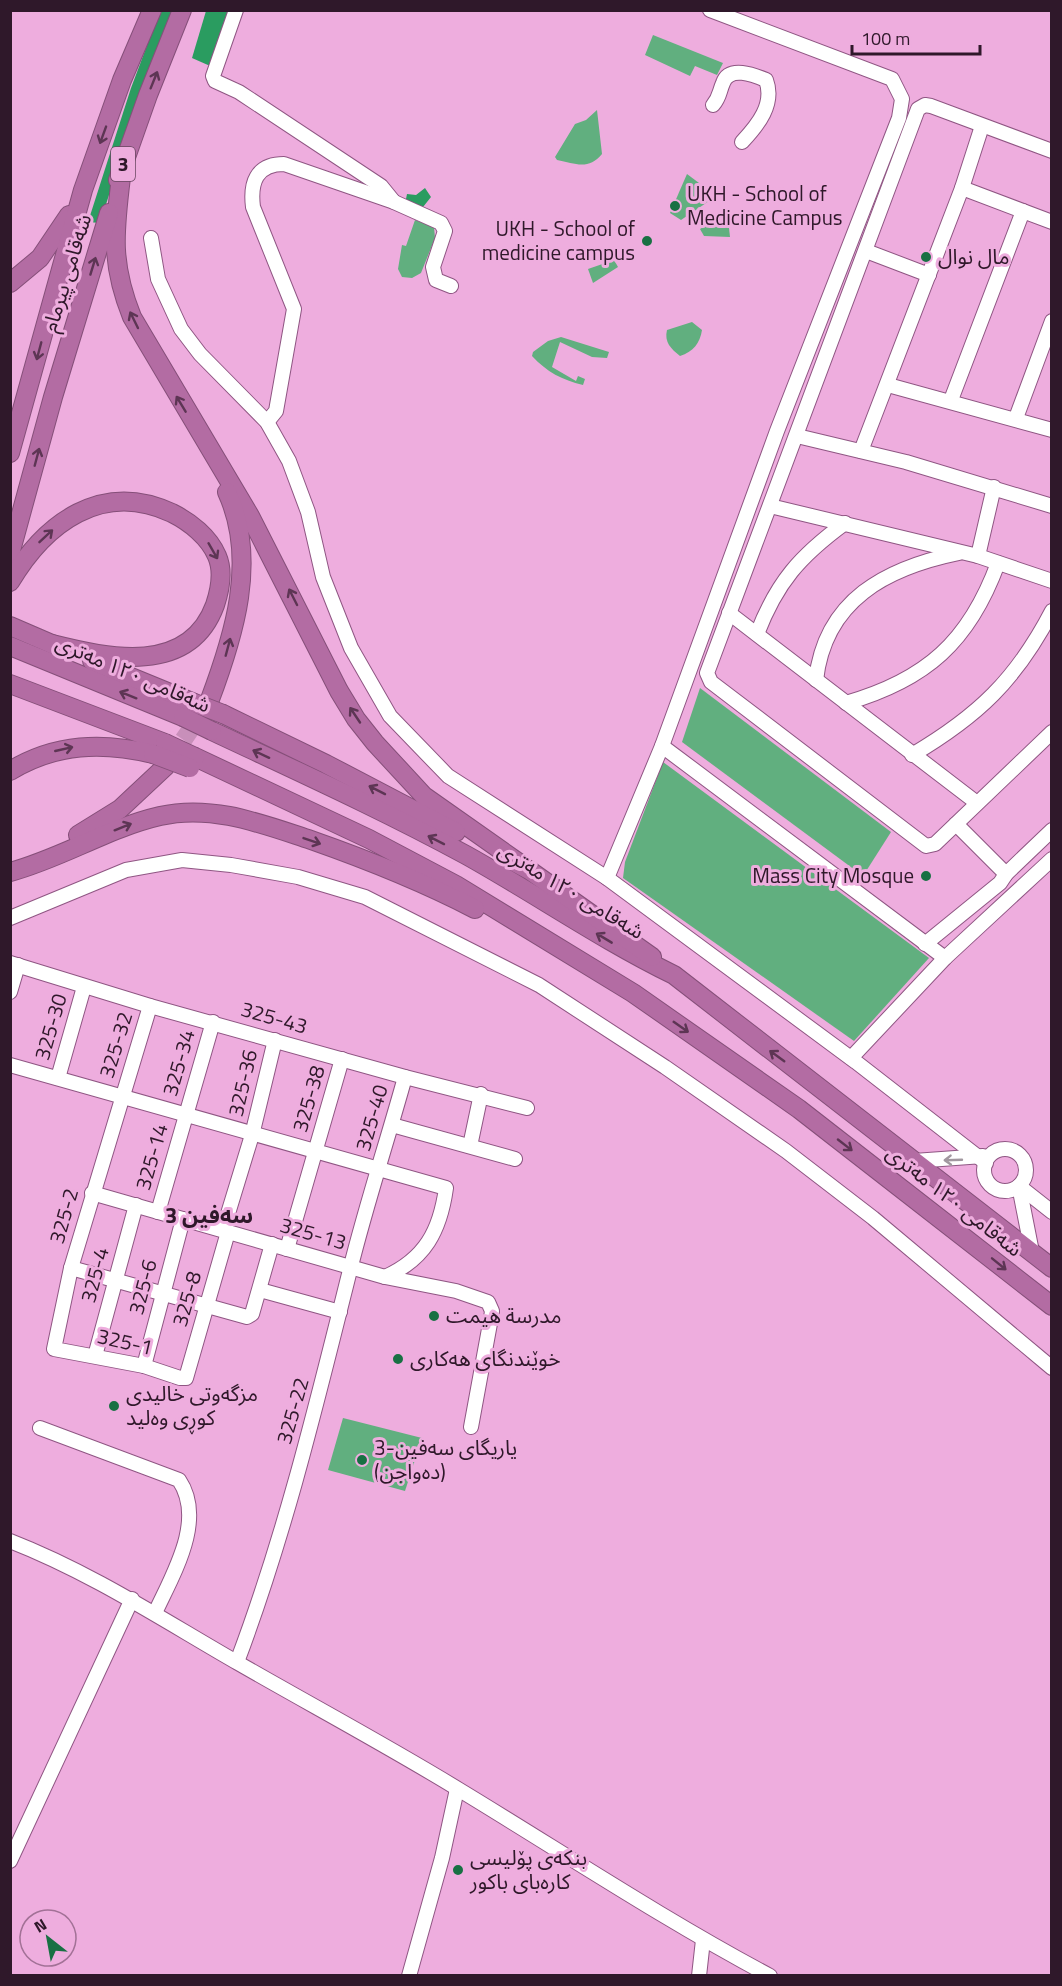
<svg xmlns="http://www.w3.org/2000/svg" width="1062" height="1986" viewBox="0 0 1062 1986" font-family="'Titillium Web','Noto Sans Arabic',sans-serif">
<rect width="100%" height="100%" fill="#eeadde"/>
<!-- green -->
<g fill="#61af7f">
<path d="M 653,35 L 723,63 L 717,75 L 695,66 L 690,76 L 645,55 Z"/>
<path d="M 597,110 L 602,154 C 589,170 576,164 557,160 L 555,157 L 575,124 L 586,120 Z"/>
<path d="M 687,174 L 703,186 L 712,199 L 681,220 L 670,213 Z"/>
<path d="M 722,215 L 729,228 L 730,237 L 704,236 L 700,229 Z"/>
<path d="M 415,220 L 434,227 L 435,238 L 421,273 L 412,278 L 402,277 L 398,269 L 402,245 L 406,246 Z"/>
<path d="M 614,260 L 618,267 L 593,283 L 588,269 Z"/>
<path d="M 692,322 L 702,330 C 700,343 693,352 680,356 C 671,349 664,342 667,330 Z"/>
<path d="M 561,337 L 609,352 L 607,358 L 592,357 L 560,342 L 552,367 L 576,381 L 578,376 L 585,379 L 583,385 C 562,380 547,372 532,356 L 533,352 L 548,341 Z"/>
<path d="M 700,688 L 891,832 L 863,876 L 682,742 Z"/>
<path d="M 663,762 L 929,958 L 854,1041 L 623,878 L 625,862 Z"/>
<path d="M 343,1418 L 422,1438 L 405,1491 L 328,1470 Z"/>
</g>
<!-- forest -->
<g fill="#2a9c60">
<path d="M 160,11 L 175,11 L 143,89 L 100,223 L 88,222 L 131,88 Z"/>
<path d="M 206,11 L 240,11 L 217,69 L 192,58 Z"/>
<path d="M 425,188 L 431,197 L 423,207 L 414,209 L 406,199 L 407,194 L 416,195 Z"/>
</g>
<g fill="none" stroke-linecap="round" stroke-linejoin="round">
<!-- highway-tunnel -->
<path stroke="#c88fba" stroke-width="18" stroke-dasharray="18 9" stroke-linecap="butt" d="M 168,762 L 204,710"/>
<!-- minor casing -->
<g stroke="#8f5683" stroke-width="16">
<g id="minor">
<path d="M 236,10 L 213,76 L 215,81 L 239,92 L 381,186 L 394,202"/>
<path d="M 713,105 C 720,97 719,92 723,83 C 729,65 754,75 766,80 C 775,104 758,125 742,142"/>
<path d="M 1052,151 L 931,106 L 925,105 L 918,109 L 707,673 L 711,682 L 926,846 L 935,844 L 1052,732"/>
<path d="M 962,188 L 1052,222"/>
<path d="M 151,238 L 158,279 L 181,329 L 200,354 L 267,422 L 289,461 L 308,512 L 323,577 L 351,648 L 390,716 L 448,776 L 607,878 L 856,1062 L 986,1163"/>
<path d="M 866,251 L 929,275"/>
<path d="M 888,385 L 1052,430"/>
<path d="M 951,400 L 1023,211"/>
<path d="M 1016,418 L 1052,321"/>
<path d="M 267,422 L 276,411 L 294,309 L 253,207 C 250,183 256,164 284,164 L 394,202 L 441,223 L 445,231 L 433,267 L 436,280 L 451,286"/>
<path d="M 797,436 L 906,462 L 1052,506"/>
<path d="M 861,451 L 962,188 L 982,126"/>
<path d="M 770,506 L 978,556 L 1052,581"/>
<path d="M 978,556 L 994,487"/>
<path d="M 729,613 L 977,803"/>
<path d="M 757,634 C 777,582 800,556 845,523"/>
<path d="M 816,680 C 825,600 886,568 959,553"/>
<path d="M 846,703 C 926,680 969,642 998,563"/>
<path d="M 662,746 L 945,958"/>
<path d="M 912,755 C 978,716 1016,680 1052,611"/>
<path d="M 956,824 L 1006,874"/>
<path d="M 607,878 L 662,746 L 777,431 L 899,118 L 902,99 L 892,79 L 710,10"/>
<path d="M 10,918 L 126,870 L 182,860 L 231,865 L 298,877 L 365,897 L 539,985 L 665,1067 L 786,1151 L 873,1218 L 1052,1368"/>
<path d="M 925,944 L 1000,883 L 1006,874 L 1052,830"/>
<path d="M 10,963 L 150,1006 L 405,1077 L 527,1108"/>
<path d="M 10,992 L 18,965"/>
<path d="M 150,1006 L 71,1268 L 54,1349 L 144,1366 L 180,1378 L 186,1378 L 228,1232"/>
<path d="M 851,1058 L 945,958 L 1052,859"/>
<path d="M 10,1065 L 446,1188 C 440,1231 425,1259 385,1277"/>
<path d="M 58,1078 L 84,987"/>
<path d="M 392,1125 L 515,1159"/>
<path d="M 470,1146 L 481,1094"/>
<circle cx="1005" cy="1170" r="21"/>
<path d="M 914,1161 L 983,1156"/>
<path d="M 1019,1186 L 1032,1252"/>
<path d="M 1019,1186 L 1052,1212"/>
<path d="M 92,1193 L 385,1277 L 456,1291 L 488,1302 L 492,1311 L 491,1318 L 471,1427"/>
<path d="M 158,1212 L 213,1022"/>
<path d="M 223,1230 L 252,1135 L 275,1040"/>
<path d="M 287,1249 L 342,1059"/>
<path d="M 71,1268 L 247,1317 L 252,1314 L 272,1244"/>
<path d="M 260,1290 L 340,1312"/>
<path d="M 95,1356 L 136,1205"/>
<path d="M 144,1366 L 183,1219"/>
<path d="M 40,1428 L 179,1480 C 206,1520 173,1574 155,1613"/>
<path d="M 10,1541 C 92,1573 163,1620 238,1663 C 311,1705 386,1745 458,1789 C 562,1852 663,1919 770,1976"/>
<path d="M 237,1662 C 285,1535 317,1402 350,1270 C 366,1205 387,1142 405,1077"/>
<path d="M 10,1861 L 132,1599"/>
<path d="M 409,1976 L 442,1858 L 457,1789"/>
<path d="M 699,1976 L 703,1940"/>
</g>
</g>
<!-- highway casing -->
<g stroke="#854f79" stroke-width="20">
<g id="highway">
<path d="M 122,169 C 115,228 109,260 132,317 L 250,516 L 339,691 L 356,719 L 375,743 L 424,796 L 522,865"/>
<path d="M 118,180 L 148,95 L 182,10"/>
<path d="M 10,283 L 40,258 L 69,215"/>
<path d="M 10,453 L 83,190 L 122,80 L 152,10"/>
<path d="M 10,554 L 53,397 L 109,213"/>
<path d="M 10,582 C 45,523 102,480 172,513 C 190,522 209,537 217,556 C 224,572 220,590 215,605 C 189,676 108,658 52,644"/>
<path d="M 10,626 L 61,648"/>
<path d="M 10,646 L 183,717"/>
<path d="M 92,661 L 192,702"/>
<path d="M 10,684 L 165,743"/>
<path d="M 209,702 C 234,636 258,560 227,492"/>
<path d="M 223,714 L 326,764 L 456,832"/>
<path d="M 212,731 C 297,771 383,810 466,855 C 536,894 602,940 674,975 L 1052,1268"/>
<path d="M 195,757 L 369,839 L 456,885 L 633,993 L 799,1109 L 1052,1306"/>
<path d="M 10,771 C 56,743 103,742 153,754"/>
<path d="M 78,835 L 120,809 L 166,766"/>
<path d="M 512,861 L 529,870 L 652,957"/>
<path d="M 10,872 C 62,858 108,828 160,816 C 212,804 262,824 311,840 C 368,860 421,881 475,909"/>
</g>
</g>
<!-- minor -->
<use href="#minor" stroke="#fff" stroke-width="14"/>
<!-- highway -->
<use href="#highway" stroke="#b36ca3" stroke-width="18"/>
<!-- highway-bridge casing -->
<g stroke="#854f79" stroke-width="20" stroke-linecap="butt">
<g id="highway-bridge">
<path d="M 192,702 L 223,714"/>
<path d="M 183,717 L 212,731"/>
<path d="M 165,743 L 195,757"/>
<path d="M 153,754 L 190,768"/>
</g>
</g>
<!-- highway-bridge -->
<use href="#highway-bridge" stroke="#b36ca3" stroke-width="18"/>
</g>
<!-- one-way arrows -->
<defs><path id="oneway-shaft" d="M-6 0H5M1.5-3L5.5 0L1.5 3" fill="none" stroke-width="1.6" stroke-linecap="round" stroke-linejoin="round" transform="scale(1.5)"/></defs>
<g stroke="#5d3554">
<use href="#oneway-shaft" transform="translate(154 80) rotate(-68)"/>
<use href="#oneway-shaft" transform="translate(103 135) rotate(110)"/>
<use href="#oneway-shaft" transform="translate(93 266) rotate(-73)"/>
<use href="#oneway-shaft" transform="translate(134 320) rotate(-116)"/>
<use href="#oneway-shaft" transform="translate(39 351) rotate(105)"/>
<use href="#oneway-shaft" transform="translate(181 404) rotate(-121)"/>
<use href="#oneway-shaft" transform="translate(37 457) rotate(-75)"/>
<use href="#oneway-shaft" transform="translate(46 536) rotate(-43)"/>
<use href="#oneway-shaft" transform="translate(213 551) rotate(60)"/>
<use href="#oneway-shaft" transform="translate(293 597) rotate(-117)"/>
<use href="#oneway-shaft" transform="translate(228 647) rotate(-75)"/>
<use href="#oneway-shaft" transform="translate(128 695) rotate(-158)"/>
<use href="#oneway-shaft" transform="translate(355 715) rotate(-124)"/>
<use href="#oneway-shaft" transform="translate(64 749) rotate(-13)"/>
<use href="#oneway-shaft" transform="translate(261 754) rotate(-155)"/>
<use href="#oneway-shaft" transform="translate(377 790) rotate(-153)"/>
<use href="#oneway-shaft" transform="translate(123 827) rotate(-22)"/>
<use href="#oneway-shaft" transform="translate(436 840) rotate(-153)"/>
<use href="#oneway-shaft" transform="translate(312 841) rotate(19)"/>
<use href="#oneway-shaft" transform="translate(604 938) rotate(-149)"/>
<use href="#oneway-shaft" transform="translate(681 1027) rotate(35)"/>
<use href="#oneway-shaft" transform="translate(777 1056) rotate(-144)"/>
<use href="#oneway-shaft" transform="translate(845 1145) rotate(38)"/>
<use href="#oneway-shaft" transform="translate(999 1264) rotate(39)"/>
</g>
<use stroke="#a1979f" href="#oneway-shaft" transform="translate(953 1160) rotate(178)"/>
<!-- markers -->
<g fill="#187043" stroke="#eeadde" stroke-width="2">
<circle cx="675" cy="206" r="6"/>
<circle cx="647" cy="241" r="6"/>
<circle cx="926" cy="257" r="6"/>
<circle cx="926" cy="876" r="6"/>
<circle cx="434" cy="1316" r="6"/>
<circle cx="398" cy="1359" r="6"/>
<circle cx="114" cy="1406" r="6"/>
<circle cx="362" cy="1460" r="6"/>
<circle cx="458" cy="1870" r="6"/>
</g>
<g text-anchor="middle" stroke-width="6" stroke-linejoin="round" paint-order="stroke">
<!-- shield labels -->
<rect fill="#eeadde" stroke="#684560" stroke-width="1.5" x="111" y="147" width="24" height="34" rx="4.5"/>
<g font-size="20" font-weight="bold" fill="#2f182a">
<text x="123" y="171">3</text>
</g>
<!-- poi labels -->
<g font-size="21" fill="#2f182a" stroke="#eeadde" text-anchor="start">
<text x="687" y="201">UKH - School of<tspan x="687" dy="24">Medicine Campus</tspan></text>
<text x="635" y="236" text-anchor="end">UKH - School of<tspan x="635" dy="24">medicine campus</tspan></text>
<text x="938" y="264">مال نوال</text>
<text x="914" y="883" text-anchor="end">Mass City Mosque</text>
<text x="446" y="1323">مدرسة هيمت</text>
<text x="410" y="1366">خوێندنگای هەکاری</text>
<text x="126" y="1401">مزگەوتی خالیدی<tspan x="126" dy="24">کوڕی وەلید</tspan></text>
<text x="374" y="1455">یاریگای سەفین-3<tspan x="374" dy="24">(دەواجن)</tspan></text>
<text x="470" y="1865">بنکەی پۆلیسی<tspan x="470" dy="24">کارەبای باکور</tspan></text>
</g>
<!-- street labels -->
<g font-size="21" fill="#2f182a" stroke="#eeadde">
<text transform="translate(67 273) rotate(-73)" y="7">شەقامی پیرمام</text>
<text transform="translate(133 674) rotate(23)" y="7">شەقامی ١٢٠ مەتری</text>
<text transform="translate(571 891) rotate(31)" y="7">شەقامی ١٢٠ مەتری</text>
<text transform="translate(274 1018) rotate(16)" y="7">325-43</text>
<text transform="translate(51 1027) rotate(-74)" y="7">325-30</text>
<text transform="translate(116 1045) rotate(-73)" y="7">325-32</text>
<text transform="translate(179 1063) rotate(-74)" y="7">325-34</text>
<text transform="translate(243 1083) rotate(-77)" y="7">325-36</text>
<text transform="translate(309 1099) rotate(-74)" y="7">325-38</text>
<text transform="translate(372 1118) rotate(-74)" y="7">325-40</text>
<text transform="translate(152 1157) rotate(-74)" y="7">325-14</text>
<text transform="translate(954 1201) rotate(38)" y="7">شەقامی ١٢٠ مەتری</text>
<text transform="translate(64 1216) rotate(-74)" y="7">325-2</text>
<text transform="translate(313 1234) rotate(16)" y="7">325-13</text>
<text transform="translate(95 1275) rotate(-75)" y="7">325-4</text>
<text transform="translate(143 1287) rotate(-75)" y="7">325-6</text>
<text transform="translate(187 1299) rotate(-74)" y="7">325-8</text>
<text transform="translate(125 1342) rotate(13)" y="7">325-1</text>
<text transform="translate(293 1411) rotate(-74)" y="7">325-22</text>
</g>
<!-- neighbourhood labels -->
<g font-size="22" font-weight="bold" fill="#2f182a" stroke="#eeadde">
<text x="209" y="1223">سەفین 3</text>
</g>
</g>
<!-- border -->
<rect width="1062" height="1986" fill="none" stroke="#2f182a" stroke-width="24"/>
<!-- north arrow -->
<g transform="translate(48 1938) rotate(329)"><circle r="28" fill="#eeadde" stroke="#a27196" stroke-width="1.5"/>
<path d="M0-4.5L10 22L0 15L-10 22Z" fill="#187043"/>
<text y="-9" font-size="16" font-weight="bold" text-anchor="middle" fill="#2f182a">N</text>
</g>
<!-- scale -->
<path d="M852 45v9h128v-9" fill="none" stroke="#2f182a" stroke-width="3"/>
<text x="861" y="45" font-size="18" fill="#2f182a" stroke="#eeadde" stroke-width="4.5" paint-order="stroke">100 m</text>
</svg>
